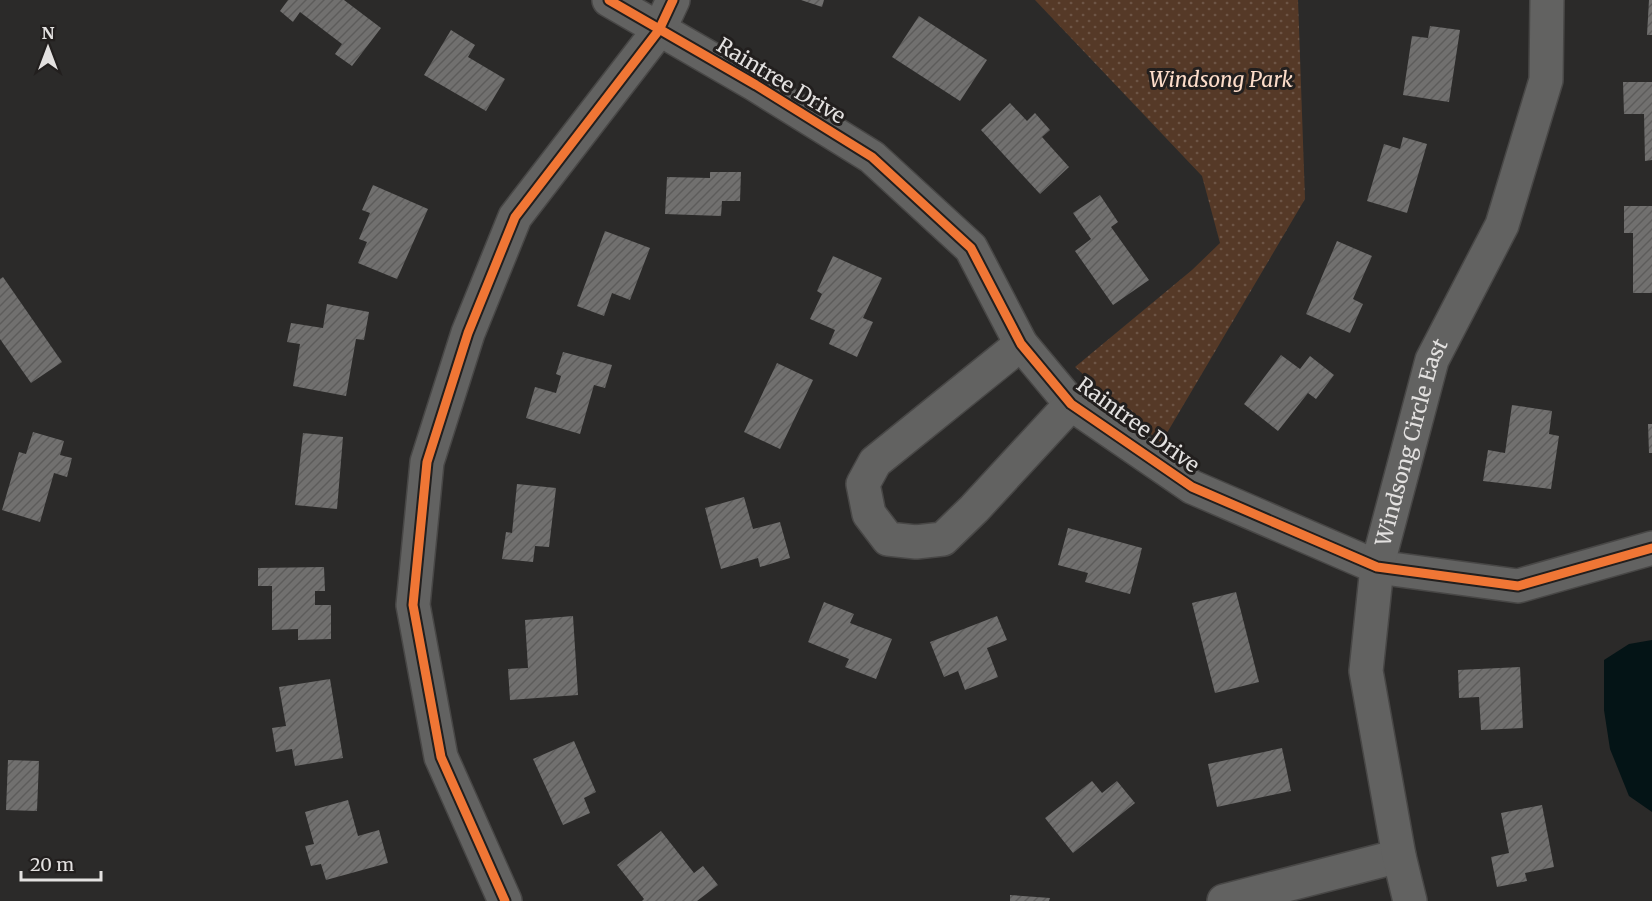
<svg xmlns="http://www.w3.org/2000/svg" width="1652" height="901" viewBox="0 0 1652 901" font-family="Merriweather,serif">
<defs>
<pattern id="park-dots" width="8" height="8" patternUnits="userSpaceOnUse" patternTransform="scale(1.5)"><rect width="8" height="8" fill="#553927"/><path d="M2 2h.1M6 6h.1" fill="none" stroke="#6d5546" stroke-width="1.8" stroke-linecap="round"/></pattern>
<pattern id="building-hatch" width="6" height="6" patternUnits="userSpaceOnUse" patternTransform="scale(1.5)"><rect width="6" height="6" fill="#71706f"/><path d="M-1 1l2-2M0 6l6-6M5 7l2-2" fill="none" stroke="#5d5c5b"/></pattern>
</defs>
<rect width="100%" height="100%" fill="#2b2a29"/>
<!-- park -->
<path fill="url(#park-dots)" d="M 1035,0 L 1298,0 L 1305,199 L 1161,443 L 1075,367 L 1192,270 L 1220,243 L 1202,176 Z"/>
<!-- water -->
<path fill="#041416" d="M 1652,640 L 1652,812 L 1629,796 L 1610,749 L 1604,710 L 1604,660 L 1629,644 Z"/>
<!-- building -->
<g fill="url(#building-hatch)">
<path d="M 288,0 L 344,0 L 381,28 L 352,66 L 335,54 L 342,44 L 300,12 L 293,22 L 280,11 Z"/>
<path d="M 801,0 L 824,0 L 822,7 Z"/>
<path d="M 1649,0 L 1652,0 L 1652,35 L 1647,35 Z"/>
<path d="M 919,16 L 987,60 L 960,101 L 892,57 Z"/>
<path d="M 1430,26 L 1460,30 L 1449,102 L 1403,95 L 1412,36 L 1428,38 Z"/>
<path d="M 451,30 L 475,45 L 468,57 L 505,79 L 486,111 L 424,75 Z"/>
<path d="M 1623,82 L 1652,82 L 1652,160 L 1645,161 L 1644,114 L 1624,114 Z"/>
<path d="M 1010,103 L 1027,121 L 1035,113 L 1050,130 L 1042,137 L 1069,167 L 1040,194 L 981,130 Z"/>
<path d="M 1403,137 L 1427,144 L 1407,213 L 1367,201 L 1384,144 L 1400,149 Z"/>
<path d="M 710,172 L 741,172 L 740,201 L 722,201 L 721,216 L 665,214 L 667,177 L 710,178 Z"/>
<path d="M 373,185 L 428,209 L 397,279 L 358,263 L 367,242 L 359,239 L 370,213 L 362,210 Z"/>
<path d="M 1100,195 L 1118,222 L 1111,227 L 1149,280 L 1113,305 L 1075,251 L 1091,239 L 1073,213 Z"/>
<path d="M 1624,206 L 1652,206 L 1652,293 L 1633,293 L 1633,233 L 1624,233 Z"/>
<path d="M 605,231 L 650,248 L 630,300 L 612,293 L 604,316 L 577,306 Z"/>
<path d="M 1337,241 L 1372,256 L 1353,299 L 1363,304 L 1350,333 L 1306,314 Z"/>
<path d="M 833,256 L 882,278 L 863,318 L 873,322 L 857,357 L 829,344 L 835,330 L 810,319 L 822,294 L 817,291 Z"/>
<path d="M 3,277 L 62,362 L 31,383 L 0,339 L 0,279 Z"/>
<path d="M 327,304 L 369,312 L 364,340 L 356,339 L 346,396 L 293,386 L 300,344 L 287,342 L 291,323 L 323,328 Z"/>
<path d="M 563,352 L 612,365 L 605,388 L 594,385 L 580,434 L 526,418 L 535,387 L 556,393 L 561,376 L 556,374 Z"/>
<path d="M 1281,355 L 1300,369 L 1310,356 L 1334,375 L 1316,399 L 1308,393 L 1278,431 L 1244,404 Z"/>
<path d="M 777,363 L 813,380 L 780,449 L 744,432 Z"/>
<path d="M 1512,405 L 1552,411 L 1549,434 L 1559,436 L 1551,489 L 1483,481 L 1488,450 L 1505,453 Z"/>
<path d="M 1648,424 L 1652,424 L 1652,453 L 1649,453 Z"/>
<path d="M 33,432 L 64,441 L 60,455 L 72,458 L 67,477 L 54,473 L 40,522 L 2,510 L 19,452 L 26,454 Z"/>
<path d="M 303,433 L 343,437 L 337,509 L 295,505 Z"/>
<path d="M 517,484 L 556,488 L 549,547 L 535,546 L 533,562 L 502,559 L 506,532 L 512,533 Z"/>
<path d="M 744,497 L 753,529 L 780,522 L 790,558 L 760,567 L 758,558 L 721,569 L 705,508 Z"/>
<path d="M 1068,528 L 1142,548 L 1130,594 L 1085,582 L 1088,573 L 1058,565 Z"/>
<path d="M 324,567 L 325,591 L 315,591 L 315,605 L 331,605 L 331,639 L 298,640 L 298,629 L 272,630 L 272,586 L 258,586 L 258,568 Z"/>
<path d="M 1236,592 L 1259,682 L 1215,693 L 1192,603 Z"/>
<path d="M 824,602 L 854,614 L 850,623 L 892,639 L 876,679 L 845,667 L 849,659 L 808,642 Z"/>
<path d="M 573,616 L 578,695 L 510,700 L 508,669 L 528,668 L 525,620 Z"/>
<path d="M 997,616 L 1007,640 L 987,648 L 998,677 L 965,690 L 958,671 L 944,677 L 930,642 Z"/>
<path d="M 1520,667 L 1523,728 L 1481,730 L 1479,697 L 1459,698 L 1458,670 Z"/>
<path d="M 330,679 L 343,758 L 295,766 L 292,749 L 276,752 L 272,728 L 286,726 L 279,687 Z"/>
<path d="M 574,741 L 596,792 L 584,798 L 590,813 L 563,825 L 533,759 Z"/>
<path d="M 1282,748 L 1291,791 L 1217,807 L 1208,764 Z"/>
<path d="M 8,760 L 39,761 L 37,811 L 6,810 Z"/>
<path d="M 1092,781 L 1102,793 L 1117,781 L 1135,803 L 1073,853 L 1045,818 Z"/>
<path d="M 348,800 L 358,836 L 379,830 L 388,863 L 326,880 L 321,864 L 311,866 L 305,846 L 314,844 L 305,812 Z"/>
<path d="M 1542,805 L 1554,867 L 1525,873 L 1527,881 L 1497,887 L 1491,857 L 1509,853 L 1501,813 Z"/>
<path d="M 661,831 L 694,873 L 703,866 L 718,885 L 697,901 L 642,901 L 644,899 L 617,865 Z"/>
<path d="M 1010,895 L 1050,898 L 1049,901 L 1010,901 Z"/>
</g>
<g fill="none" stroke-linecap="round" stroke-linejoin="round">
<!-- minor casing -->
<g stroke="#484746" stroke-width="36">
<g id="minor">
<path d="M 609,0 L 756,85 L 872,157 L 971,248 L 1021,344 L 1071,404 L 1192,487 L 1377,567 L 1518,586 L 1652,548"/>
<path d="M 1021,344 L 875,462 L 863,484 L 869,514 L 888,539 L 916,542 L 943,539 L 974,509 L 1071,404"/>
<path d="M 505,901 L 441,757 L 413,605 L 427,462 L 468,333 L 515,217 L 659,30 L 673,0"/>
<path d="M 1224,901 L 1399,856"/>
<path id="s1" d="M 1410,901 L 1399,856 L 1366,671 L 1377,567 L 1432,360 L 1502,225 L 1546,80 L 1547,0"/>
</g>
</g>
<!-- minor -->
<use href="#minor" stroke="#626261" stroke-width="33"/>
<!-- cycleway casing -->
<g stroke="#221f1e" stroke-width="13">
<g id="cycleway">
<path d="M 609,0 L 756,85 L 872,157 L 971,248 L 1021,344 L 1071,404 L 1192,487 L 1377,567 L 1518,586 L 1652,548"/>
<path d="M 505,901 L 441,757 L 413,605 L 427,462 L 468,333 L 515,217 L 659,30 L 673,0"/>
</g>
</g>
<!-- cycleway -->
<use href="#cycleway" stroke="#f07635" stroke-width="9"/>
</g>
<g text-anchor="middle" stroke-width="6" stroke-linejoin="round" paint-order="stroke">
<!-- park labels -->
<g font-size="21" font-style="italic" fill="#fcdcc9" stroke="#221f1e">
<text x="1221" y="87">Windsong Park</text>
</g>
<!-- street labels -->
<g font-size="21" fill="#e3e1e0" stroke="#221f1e">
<text transform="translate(781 81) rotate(31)" y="7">Raintree Drive</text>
<text transform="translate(1138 425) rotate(36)" y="7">Raintree Drive</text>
<text dy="7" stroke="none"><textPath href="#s1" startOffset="468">Windsong Circle East</textPath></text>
</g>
</g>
<!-- north arrow -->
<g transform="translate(48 48)" stroke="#221f1e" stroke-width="4.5" paint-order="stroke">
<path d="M0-4.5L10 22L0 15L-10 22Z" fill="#e3e1e0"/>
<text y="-9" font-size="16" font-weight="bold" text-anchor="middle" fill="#e3e1e0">N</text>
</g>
<!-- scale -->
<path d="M21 871v9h80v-9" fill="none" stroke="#e3e1e0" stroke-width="3"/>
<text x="30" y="871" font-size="18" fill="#e3e1e0" stroke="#221f1e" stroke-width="4.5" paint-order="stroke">20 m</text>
</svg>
